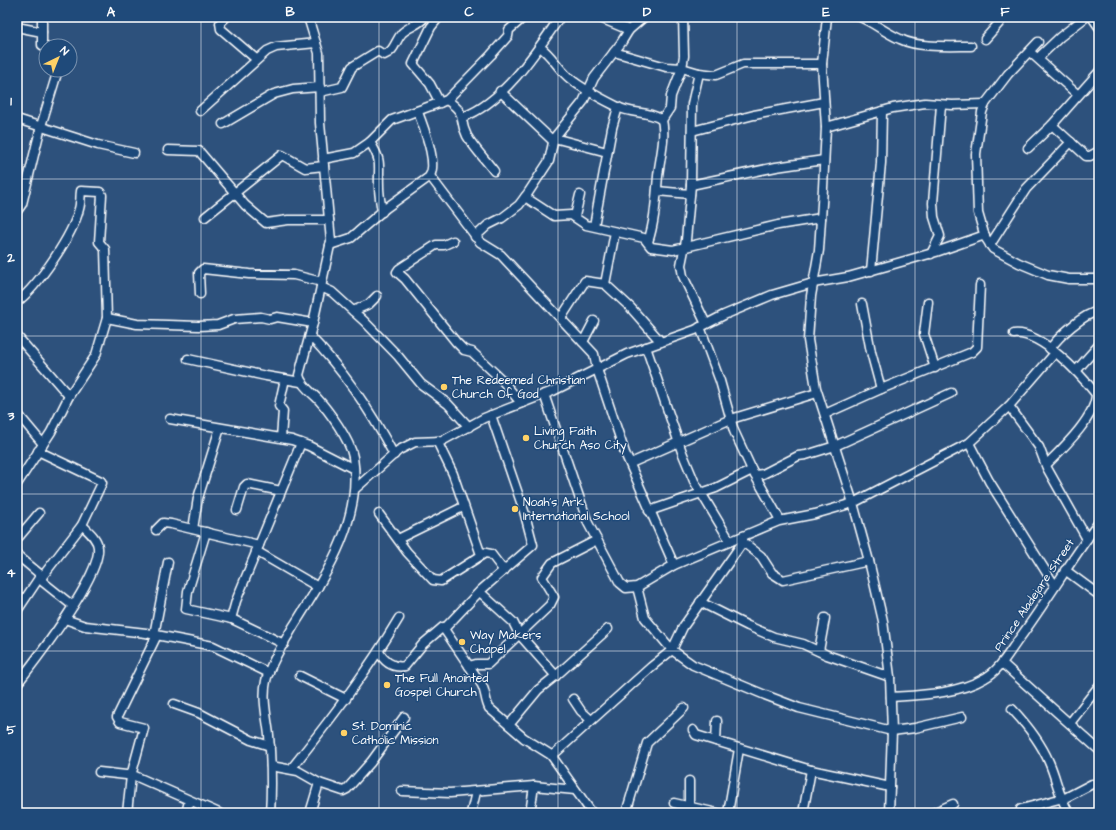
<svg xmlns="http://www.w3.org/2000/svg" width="1116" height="830" viewBox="0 0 1116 830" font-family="'Architects Daughter',sans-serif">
<rect width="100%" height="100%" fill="#2d517c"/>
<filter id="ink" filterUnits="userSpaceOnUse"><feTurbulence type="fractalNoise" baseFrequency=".025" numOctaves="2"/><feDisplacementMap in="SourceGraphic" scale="8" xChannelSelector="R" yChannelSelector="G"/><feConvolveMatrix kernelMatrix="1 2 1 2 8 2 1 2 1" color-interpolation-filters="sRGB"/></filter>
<g filter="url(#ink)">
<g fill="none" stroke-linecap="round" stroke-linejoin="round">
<!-- minor casing -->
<g stroke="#fff" stroke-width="11">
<g id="minor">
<path d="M 42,17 L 42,45 L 46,47"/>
<path d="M 226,17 L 220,23 L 221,29 L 256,59"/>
<path d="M 439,17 L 431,27 L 413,64 L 430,84 L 440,103"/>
<path d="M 598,17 L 629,30"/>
<path d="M 827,17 L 822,64 L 826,127 L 823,188 L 819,250 L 811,296 L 808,340 L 816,388 L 853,503 L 869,561 L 883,621 L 890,677 L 892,731 L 889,813"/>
<path d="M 860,17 C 874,23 886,33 900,39 C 918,48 950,46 971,46"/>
<path d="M 1092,17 L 1099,27"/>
<path d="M 17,27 L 42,32"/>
<path d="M 985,39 L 1000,22 L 1001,17"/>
<path d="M 1038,42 L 1008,74 L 985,104 L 982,112 L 976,154 L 978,213 L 985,237 L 993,249 L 1019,263 L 1048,275 L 1069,279 L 1099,279"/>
<path d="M 540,47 C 551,55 556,65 565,74 C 576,86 602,99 618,107 C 631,114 650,111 662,120 C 666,138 660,158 658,176 C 656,198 655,221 648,242"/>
<path d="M 614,52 L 666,67 L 682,68 L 699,73 L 716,75 L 743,64 L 822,64"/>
<path d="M 1030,52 L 1078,95"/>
<path d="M 1038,58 L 1060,37 L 1086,17"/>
<path d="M 699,73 L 692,104 L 691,185 L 686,240 L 681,265 L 683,276 L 706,324"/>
<path d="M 500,91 L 553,141"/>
<path d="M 320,92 L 342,87 L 352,67 L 378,51 L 384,55 C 395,51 395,41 402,33 C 408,27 416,26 423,19"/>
<path d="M 447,100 C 469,116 457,116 467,136 C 474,148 485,159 494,171"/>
<path d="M 200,111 L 267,51 L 276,47 L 316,43"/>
<path d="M 463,117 C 503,103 537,51 560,17"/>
<path d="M 17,119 L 98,145 L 134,153"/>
<path d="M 662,120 L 670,108 L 671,96 L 682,68 L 684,56 L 683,17"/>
<path d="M 223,124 L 274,94 L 293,89 L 320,87"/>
<path d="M 1052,125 L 1086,156 L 1090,156 L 1099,151"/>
<path d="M 826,127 L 893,108 L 925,103 L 952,105 L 985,104"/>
<path d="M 692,131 L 754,115 L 824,102"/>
<path d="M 554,138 L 607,152"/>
<path d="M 370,142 C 383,163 378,164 379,187 C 379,195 381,204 382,212"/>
<path d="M 1028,148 L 1052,125 L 1099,72"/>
<path d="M 168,150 L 199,151 L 245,205 L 266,223 L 288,220 L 329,220"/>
<path d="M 323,159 L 354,153 L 370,142 L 392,120 L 447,100 L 491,55 L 508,36 L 509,30 L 524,17"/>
<path d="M 430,176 L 480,242 L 501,255 L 594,354 L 597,369 L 625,453 L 674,565"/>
<path d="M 691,185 L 776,167 L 824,160"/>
<path d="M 657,191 L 690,194"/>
<path d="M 525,197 L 554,216 L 571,215 L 586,225 L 644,238 L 651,247 L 673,250 L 778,225 L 821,218"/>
<path d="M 17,211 L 22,204 L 41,126 L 58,70"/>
<path d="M 575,216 L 580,195"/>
<path d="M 205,217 L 282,155 L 305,168 L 324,166"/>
<path d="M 594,226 L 612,128 L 618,107"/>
<path d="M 615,232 L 605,284 L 630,307 L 661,342"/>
<path d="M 475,237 L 488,225 L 502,218 L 519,205 L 528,193 L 549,161 L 554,138 L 583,102 L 594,78 L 621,43 L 629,30 L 644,17"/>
<path d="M 453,241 L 444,245 L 436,245 L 399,269 L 397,272 L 405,279 L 456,342 L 464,350 L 472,352 L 501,379 L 521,403"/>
<path d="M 330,245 L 351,238 L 386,208 L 429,177 C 439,164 423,127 418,112"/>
<path d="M 990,245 L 1026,189 L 1071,142"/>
<path d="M 931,254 L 940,236 L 934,217 L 933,203 L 941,105"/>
<path d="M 871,271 L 881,163 L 882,111"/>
<path d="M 321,287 L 332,292 L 364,321 L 398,356 L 421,384 L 448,404 L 469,427"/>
<path d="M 200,294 L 199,273 L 203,269 L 249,274 L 294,275 L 322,282"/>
<path d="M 17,302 C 38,286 73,235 79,209 C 81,203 80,197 81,191 L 100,192 L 102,195 L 99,242 L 105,249 L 107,318 L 96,355 L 69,396 L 51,432 L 17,484"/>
<path d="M 928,302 L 924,334 L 935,368"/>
<path d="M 862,304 L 871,352 L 881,389"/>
<path d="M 353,311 L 369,304 L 377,296"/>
<path d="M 107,318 L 137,324 L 199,326 L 218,325 L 234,319 L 261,317 L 270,319 L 277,317 L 313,323"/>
<path d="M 561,318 L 585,281 L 605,284"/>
<path d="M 700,327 L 720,381 L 734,431 L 752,470 L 780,520"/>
<path d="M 1014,334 C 1041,331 1081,375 1096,394 C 1096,417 1062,449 1046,465"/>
<path d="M 17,336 L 69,396"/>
<path d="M 310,336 C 343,370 372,413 394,455"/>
<path d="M 583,342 L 594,321"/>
<path d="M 646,347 L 682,452 L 694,481 L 730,541"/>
<path d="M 1050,349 C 1059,336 1083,314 1099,311"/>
<path d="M 188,359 L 266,376 L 301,382"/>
<path d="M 1076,371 L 1099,345"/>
<path d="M 544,394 L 588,523 L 620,583 L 626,588 L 637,587 L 674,565 L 779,521 L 815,514 L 853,503 L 969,443 L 1009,406 L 1055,353"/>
<path d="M 1009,406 L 1039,447 L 1047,468 L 1087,539"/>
<path d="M 17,413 L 43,444"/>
<path d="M 825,414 L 881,389 L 972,352 L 977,347 L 980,285"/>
<path d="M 491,415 L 524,511 L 533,545 L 480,591 L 444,629 L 482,685 C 486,693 485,700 489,708 L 524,738 L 551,755 L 592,813"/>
<path d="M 170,419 L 292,440 L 309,446 L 354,469"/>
<path d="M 281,438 L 283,411 L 279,406 L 285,379"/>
<path d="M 437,441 L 453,474 L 480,552 L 491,554 L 504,571"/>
<path d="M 969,443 L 989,481 L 1055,586"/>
<path d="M 38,451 L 101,481 L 102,483 L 82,525 L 42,577"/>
<path d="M 631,463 L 731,419 L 817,393"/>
<path d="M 755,475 L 763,474 L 798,456 L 806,455 L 835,446 L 951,393"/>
<path d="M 355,489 L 399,450 L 415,442 L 442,441 L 484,418 L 553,391 L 627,354 L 695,330 L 724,315 L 772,295 L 813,283 L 848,277 L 887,266 L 936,252 L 985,235"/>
<path d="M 237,510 L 244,487 L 247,484 L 281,491"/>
<path d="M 649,511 L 716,488 L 752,470"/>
<path d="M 379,514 L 407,552 L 433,580 L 441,581 L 485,553"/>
<path d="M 193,529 L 198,498 L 220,428"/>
<path d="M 156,530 L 163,523 L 171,524 L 259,545"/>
<path d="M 206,532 L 188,591 L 186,609 L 232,619 L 284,644"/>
<path d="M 17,539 L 39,513"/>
<path d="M 398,539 L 463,507"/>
<path d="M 743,542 L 761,556 L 772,573 L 783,580 L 869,561"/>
<path d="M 256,551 L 318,587"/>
<path d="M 17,555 L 41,575 L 43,582 L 73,606"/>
<path d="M 1065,570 L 1099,595"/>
<path d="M 637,587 L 645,618 L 672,650 L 693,665 L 765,695 L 799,708 L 892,731 L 915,728 L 962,717"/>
<path d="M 480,592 L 513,622 L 519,634 L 556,676"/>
<path d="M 700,602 L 748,626 L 774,637 L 803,644 L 827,655 L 890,677"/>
<path d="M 17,611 L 41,575"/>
<path d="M 65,619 L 85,626 L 146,633 L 213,646 L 269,673"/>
<path d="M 231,619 L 236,601 L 301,443"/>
<path d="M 154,635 L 168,562"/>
<path d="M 819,651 L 825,618"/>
<path d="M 379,652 C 385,663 393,668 405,666 L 423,644 L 443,627 L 445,627"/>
<path d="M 1002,663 L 1099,750"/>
<path d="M 469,666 L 476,664 L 488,664 L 550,605 L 554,597 L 542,577 L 552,563 L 597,540"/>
<path d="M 300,676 L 346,699"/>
<path d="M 17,684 C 35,661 102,575 98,547 C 97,538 89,532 82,525"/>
<path d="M 891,697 C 921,695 958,694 985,678 C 1000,670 1009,652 1019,639 C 1047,601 1071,560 1099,522"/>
<path d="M 573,699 L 581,711 L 591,720"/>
<path d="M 174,704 L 199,713 L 251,740 L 270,746"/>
<path d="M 1012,709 C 1026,724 1041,743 1049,762 C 1057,780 1058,795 1069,813"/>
<path d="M 1070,723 L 1099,686"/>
<path d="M 509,725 L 538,690 L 558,674 L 608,629"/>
<path d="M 693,730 L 696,735 L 811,770 L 890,787"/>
<path d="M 716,741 L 717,721"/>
<path d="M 552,756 L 651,667 L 672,650 L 683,627 L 743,542 L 743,536"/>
<path d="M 271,766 L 298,771 L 319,783 L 343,791 L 347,789 L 371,762 L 404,717"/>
<path d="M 291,769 C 330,720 367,672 399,618"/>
<path d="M 99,772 L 135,776 L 219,813"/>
<path d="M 689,781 L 689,813"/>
<path d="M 402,791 L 450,793 L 534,786 L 575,790"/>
<path d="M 674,803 L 717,813"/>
<path d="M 1021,809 L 1067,797 L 1092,784"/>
<path d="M 127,813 L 131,776 L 144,728 L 120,722 L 117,717 L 157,635"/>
<path d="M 186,813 L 189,801"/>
<path d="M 270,813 C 272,786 271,761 269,735 C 267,717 262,698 266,681 C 270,663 284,643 293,627 C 325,576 363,521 353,457 C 350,440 329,411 317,398 C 311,392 301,385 299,375 L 313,323 L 331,241 L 320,123 L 319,53 L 308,17"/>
<path d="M 310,813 L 319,783"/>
<path d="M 471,813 L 476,792"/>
<path d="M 530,813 L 534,786"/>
<path d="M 626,813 L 647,743 L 684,708"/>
<path d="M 728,813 L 739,749"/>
<path d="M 803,813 L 811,770"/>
<path d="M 933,813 L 953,804"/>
</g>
</g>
<!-- minor -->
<use href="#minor" stroke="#1f4a7a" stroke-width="8"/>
</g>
</g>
<!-- grid -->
<path fill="none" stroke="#fff" stroke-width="1" stroke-opacity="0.55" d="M 201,17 L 201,813M 379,17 L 379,813M 558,17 L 558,813M 737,17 L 737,813M 915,17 L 915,813M 17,179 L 1099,179M 17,336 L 1099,336M 17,494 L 1099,494M 17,651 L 1099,651"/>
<!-- markers -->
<g fill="#ffd166" stroke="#1f4a7a" stroke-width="1.5">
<circle cx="444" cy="387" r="4"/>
<circle cx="526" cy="438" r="4"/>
<circle cx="515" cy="509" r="4"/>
<circle cx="462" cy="642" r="4"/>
<circle cx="387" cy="685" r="4"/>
<circle cx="344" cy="733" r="4"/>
</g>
<g text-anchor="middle" stroke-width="3" stroke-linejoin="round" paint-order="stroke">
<!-- poi labels -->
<g font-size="12" fill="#fff" stroke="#1f4a7a" text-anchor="start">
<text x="452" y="384">The Redeemed Christian<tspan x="452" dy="14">Church Of God</tspan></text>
<text x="534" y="435">Living Faith<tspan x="534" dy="14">Church Aso City</tspan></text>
<text x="523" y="506">Noah's Ark<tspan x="523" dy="14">International School</tspan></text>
<text x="470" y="639">Way Makers<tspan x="470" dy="14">Chapel</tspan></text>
<text x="395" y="682">The Full Anointed<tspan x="395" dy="14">Gospel Church</tspan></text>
<text x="352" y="730">St. Dominic<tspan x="352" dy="14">Catholic Mission</tspan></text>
</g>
<!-- street labels -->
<g font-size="12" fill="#fff" stroke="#1f4a7a">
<text transform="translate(1034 595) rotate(-56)" y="4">Prince Aladejare Street</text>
</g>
</g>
<!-- margin -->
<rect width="1116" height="830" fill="none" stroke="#1f4a7a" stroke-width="44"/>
<!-- north arrow -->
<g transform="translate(58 58) rotate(43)"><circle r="19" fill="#1f4a7a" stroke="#7992af"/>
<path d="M0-3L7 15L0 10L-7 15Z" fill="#ffd166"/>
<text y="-6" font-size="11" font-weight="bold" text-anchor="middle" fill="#ffffff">N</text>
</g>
<rect x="22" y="22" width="1072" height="786" fill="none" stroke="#fff" stroke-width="1.5"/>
<g font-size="13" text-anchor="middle" font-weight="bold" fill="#fff">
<text x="111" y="16">A</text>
<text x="290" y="16">B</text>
<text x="469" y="16">C</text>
<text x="647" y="16">D</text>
<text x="826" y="16">E</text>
<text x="1005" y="16">F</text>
<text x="11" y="105">1</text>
<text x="11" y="262">2</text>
<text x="11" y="420">3</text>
<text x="11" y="577">4</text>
<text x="11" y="734">5</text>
</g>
</svg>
